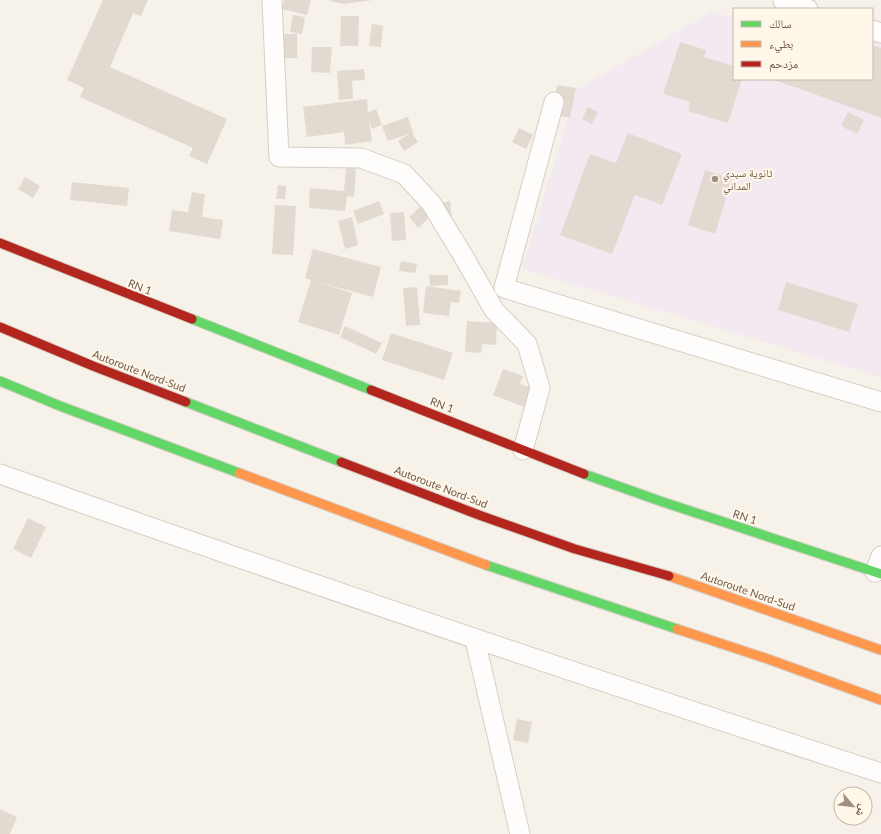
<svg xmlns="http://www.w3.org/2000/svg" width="881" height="834" viewBox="0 0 881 834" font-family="Lato,'Noto Naskh Arabic',sans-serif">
<rect width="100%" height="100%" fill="#f6f2e9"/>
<!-- education -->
<path fill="#f3e9f1" d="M 712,12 L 734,18 L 734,79 L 872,79 L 872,39 L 881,42 L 881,377 L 522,269 L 577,89 Z"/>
<!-- building -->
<g fill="#e2dad1">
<path d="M 103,0 L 148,0 L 141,16 L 133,13 L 110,67 L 227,119 L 207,164 L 189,156 L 193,148 L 80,97 L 84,88 L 67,80 Z"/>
<path d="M 284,0 L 311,0 L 307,15 L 282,9 Z"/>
<path d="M 373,0 L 344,4 L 330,1 L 330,0 Z"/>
<path d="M 293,15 L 305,17 L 302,34 L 290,32 Z"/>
<path d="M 341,16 L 359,16 L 358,46 L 340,46 Z"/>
<path d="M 372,24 L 383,26 L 381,47 L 369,46 Z"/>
<rect x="283" y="34" width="14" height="24"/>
<path d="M 680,42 L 706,50 L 704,57 L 734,66 L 734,79 L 742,79 L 728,123 L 688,111 L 690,102 L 663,94 Z"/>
<path d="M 872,45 L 881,48 L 881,118 L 772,79 L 872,79 Z"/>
<path d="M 312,47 L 332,47 L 330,73 L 311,72 Z"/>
<path d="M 364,69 L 365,80 L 352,81 L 353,99 L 339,100 L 337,71 Z"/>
<path d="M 557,85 L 576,88 L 570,118 L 552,114 Z"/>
<path d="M 367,99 L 368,112 L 376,109 L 382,125 L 372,129 L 369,120 L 372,141 L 345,145 L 344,132 L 307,137 L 303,107 Z"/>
<path d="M 588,107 L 598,112 L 592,124 L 582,119 Z"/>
<path d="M 848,112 L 864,120 L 857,134 L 841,126 Z"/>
<path d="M 408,117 L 413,132 L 412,133 L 418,142 L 404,151 L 398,141 L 409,134 L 388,141 L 382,126 Z"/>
<path d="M 519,128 L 533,135 L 526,149 L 512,142 Z"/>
<path d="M 628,133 L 682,154 L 662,205 L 635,195 L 612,254 L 560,235 L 590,154 L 616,163 Z"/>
<path d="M 346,168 L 356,168 L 354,197 L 347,196 L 345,211 L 309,208 L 310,188 L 344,191 Z"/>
<path d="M 705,170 L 732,179 L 715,234 L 688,225 Z"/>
<path d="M 25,177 L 40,186 L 33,198 L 18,189 Z"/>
<path d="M 72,182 L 129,188 L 127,206 L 70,200 Z"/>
<path d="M 278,185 L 286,186 L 285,199 L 276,199 Z"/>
<path d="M 192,192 L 205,194 L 202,217 L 223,220 L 220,239 L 169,231 L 172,210 L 188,212 Z"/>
<path d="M 379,201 L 384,214 L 358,224 L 353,211 Z"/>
<path d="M 450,201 L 452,220 L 441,203 Z"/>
<path d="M 275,205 L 296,206 L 293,255 L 272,254 Z"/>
<path d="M 421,206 L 431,216 L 418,228 L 409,217 Z"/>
<path d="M 404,212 L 406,240 L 392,241 L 390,213 Z"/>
<path d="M 352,217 L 358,245 L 345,249 L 338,221 Z"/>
<path d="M 313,249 L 381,267 L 373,297 L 317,282 L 352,293 L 339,335 L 298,322 L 311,280 L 305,278 Z"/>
<path d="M 401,261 L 417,264 L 415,273 L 399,271 Z"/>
<path d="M 429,275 L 448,275 L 448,285 L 430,286 Z"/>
<path d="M 786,282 L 858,304 L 849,332 L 778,310 Z"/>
<path d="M 426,286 L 461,291 L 459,303 L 451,302 L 449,316 L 423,313 Z"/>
<path d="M 417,287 L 420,325 L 406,326 L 403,288 Z"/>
<path d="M 467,321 L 497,323 L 496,345 L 482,344 L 481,353 L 465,352 Z"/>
<path d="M 345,326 L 382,343 L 376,354 L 340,337 Z"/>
<path d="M 391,333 L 453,353 L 444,380 L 382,360 Z"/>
<path d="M 503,369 L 523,376 L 520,384 L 535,389 L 527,408 L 493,395 Z"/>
<path d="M 28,518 L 46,527 L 31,558 L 13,549 Z"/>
<path d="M 517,719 L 532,722 L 528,743 L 513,740 Z"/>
<path d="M 0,809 L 17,817 L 10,834 L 0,834 Z"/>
</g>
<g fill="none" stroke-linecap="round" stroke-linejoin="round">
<!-- street casing -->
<g stroke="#d4cec6" stroke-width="21">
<g id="street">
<path d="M 272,0 L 279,157 L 361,158 L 404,174 L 431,203 L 465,259 L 494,310 L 527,344 L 540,388 L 523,450"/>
<path d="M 783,1 L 808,9"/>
<path d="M 872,30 L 881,33"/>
<path d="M 554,102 L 504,288 L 881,402"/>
<path d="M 0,474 C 292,578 586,677 881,773"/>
<path d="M 875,572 L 881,556"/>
<path d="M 475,640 L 520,834"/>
</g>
</g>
<!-- fast casing -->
<g stroke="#d5cdc5" stroke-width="11">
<g id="fast">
<path d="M 192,319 L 371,390"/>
<path d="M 0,381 L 60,406 L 239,473"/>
<path d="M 186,402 L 341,462"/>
<path d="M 584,474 L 660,501 L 881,574"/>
<path d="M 486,565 L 677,629"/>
</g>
</g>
<!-- slow casing -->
<g stroke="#d5cdc5" stroke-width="11">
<g id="slow">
<path d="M 239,473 L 486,565"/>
<path d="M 669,576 L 881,650"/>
<path d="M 677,629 L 768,659 L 881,700"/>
</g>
</g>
<!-- jam casing -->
<g stroke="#d5cdc5" stroke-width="11">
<g id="jam">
<path d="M 0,243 L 192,319"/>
<path d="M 0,327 L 93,366 L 186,402"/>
<path d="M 371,390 L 584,474"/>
<path d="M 341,462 L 479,515 L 575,549 L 669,576"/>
</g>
</g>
<!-- street -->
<use href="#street" stroke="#fefdfc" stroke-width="19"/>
<!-- fast -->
<use href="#fast" stroke="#63d668" stroke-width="9"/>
<!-- slow -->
<use href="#slow" stroke="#ff974d" stroke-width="9"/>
<!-- jam -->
<use href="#jam" stroke="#b3261e" stroke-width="9"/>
</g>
<!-- markers -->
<circle fill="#a19082" stroke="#fef7ea" stroke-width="1.5" cx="715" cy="179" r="4"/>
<g text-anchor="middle" stroke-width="4" stroke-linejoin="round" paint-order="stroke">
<!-- poi labels -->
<g font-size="11" fill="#735b4b" stroke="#fef7ea" text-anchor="start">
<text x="723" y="177">ثانوية سيدي<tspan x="723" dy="13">المداني</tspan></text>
</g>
<!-- street labels -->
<g font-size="11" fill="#735b4b" stroke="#fef7ea">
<text transform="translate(140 287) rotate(21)" y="4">RN 1</text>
<text transform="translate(139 371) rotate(21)" y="4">Autoroute Nord-Sud</text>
<text transform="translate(442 405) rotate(21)" y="4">RN 1</text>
<text transform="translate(441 487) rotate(21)" y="4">Autoroute Nord-Sud</text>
<text transform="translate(745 517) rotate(18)" y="4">RN 1</text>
<text transform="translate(748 591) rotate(19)" y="4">Autoroute Nord-Sud</text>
</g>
</g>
<!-- legend -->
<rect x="733" y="8" width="140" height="72" fill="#fef7ea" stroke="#c6b9aa"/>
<rect x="741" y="21" width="20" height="6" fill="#63d668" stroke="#c6b9aa"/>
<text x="769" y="28" font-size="12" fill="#735b4b">سالك</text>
<rect x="741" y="41" width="20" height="6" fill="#ff974d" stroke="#c6b9aa"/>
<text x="769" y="48" font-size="12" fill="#735b4b">بطيء</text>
<rect x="741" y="61" width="20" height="6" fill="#b3261e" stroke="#c6b9aa"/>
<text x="769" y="68" font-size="12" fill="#735b4b">مزدحم</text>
<!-- north arrow -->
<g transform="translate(853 806) rotate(118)"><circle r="19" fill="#fef7ea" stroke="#c6b9aa"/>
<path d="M0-3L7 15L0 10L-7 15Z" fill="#a19082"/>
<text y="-6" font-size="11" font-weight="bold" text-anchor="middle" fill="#735b4b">ش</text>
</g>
</svg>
